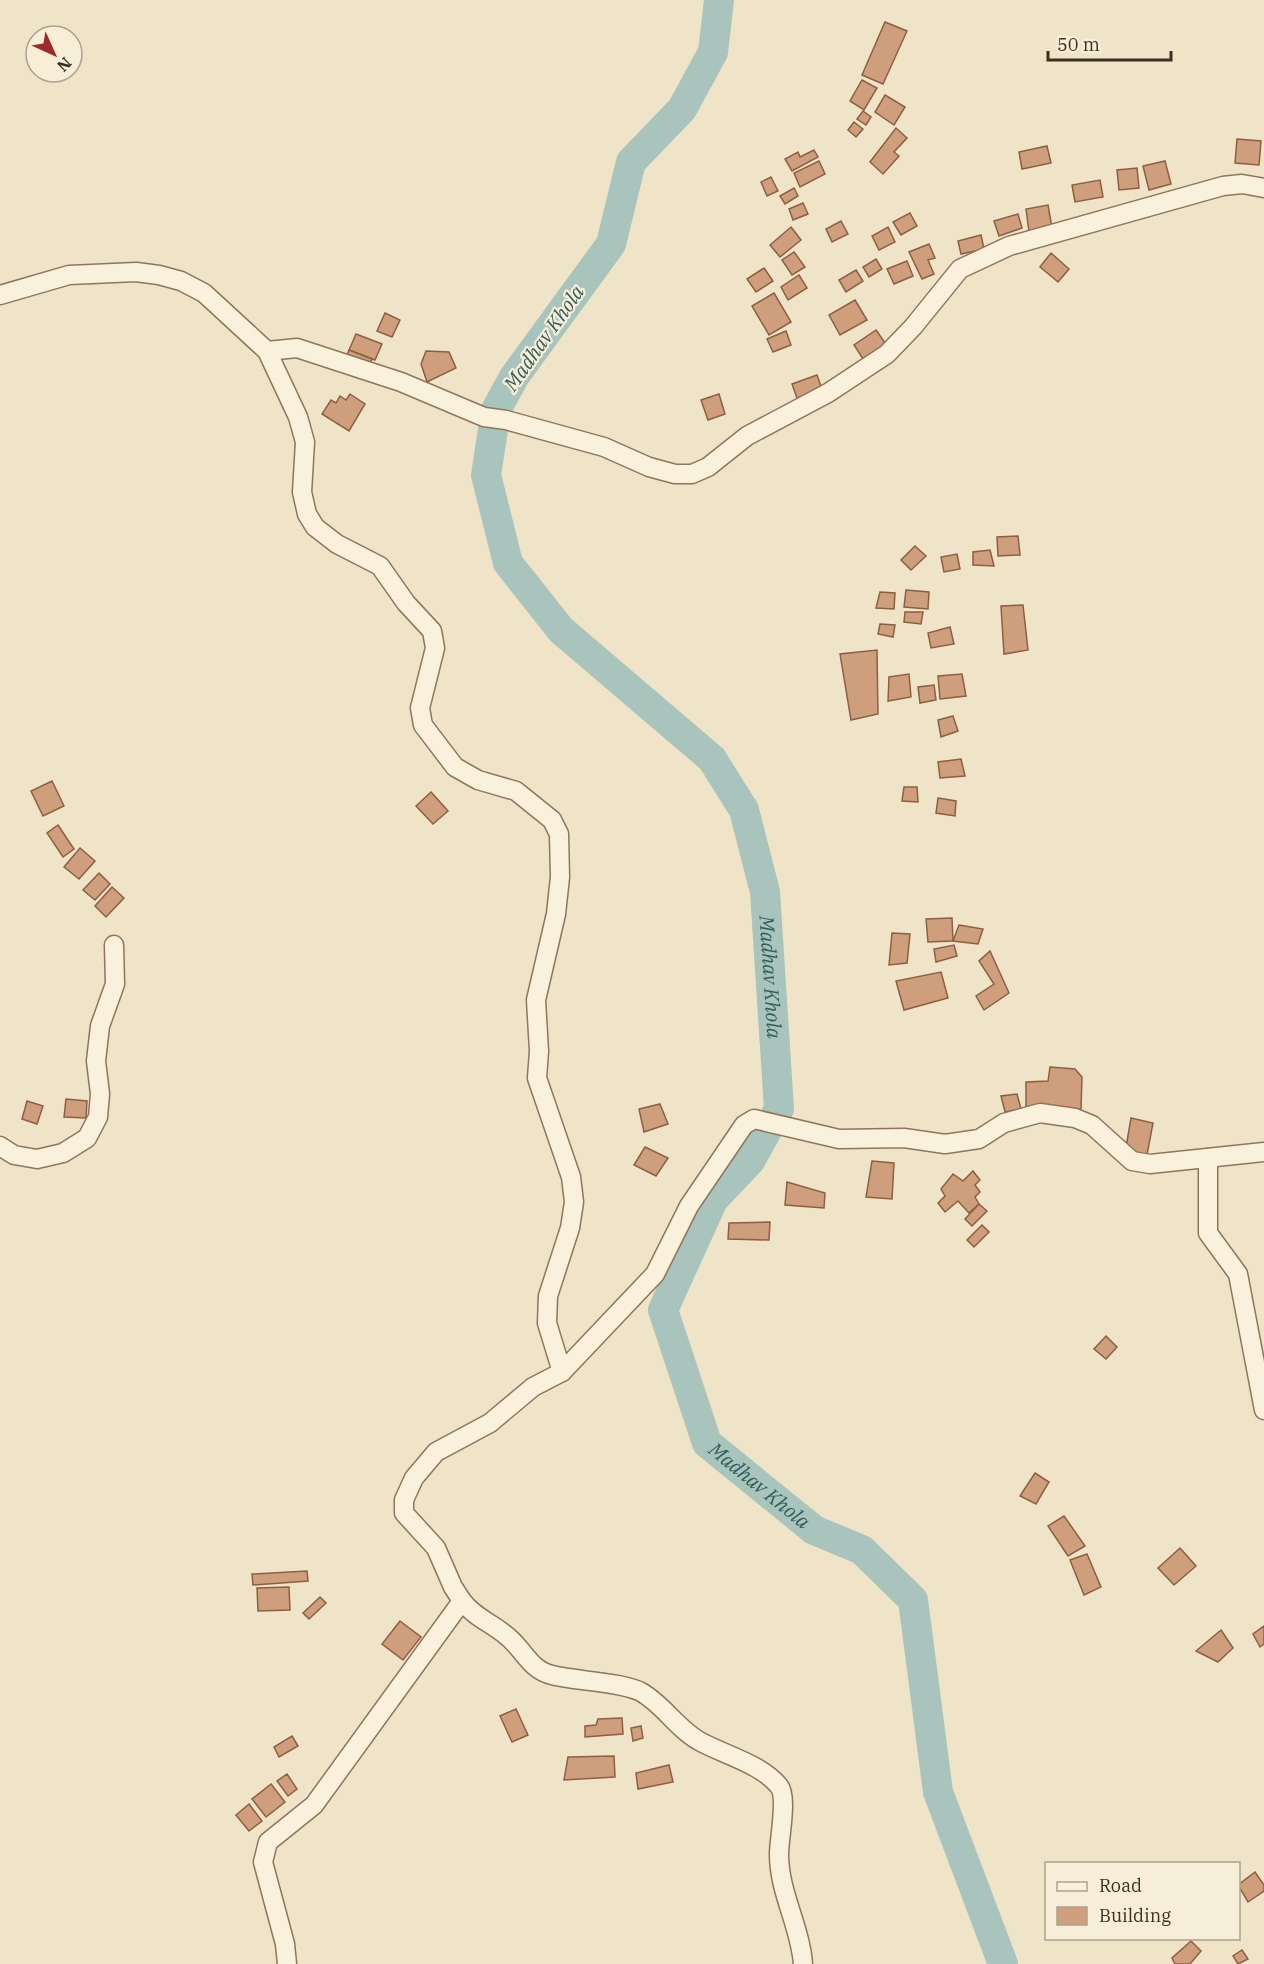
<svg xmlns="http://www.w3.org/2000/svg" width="1264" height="1964" viewBox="0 0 1264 1964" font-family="'IBM Plex Serif',serif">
<rect width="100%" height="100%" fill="#f0e4c8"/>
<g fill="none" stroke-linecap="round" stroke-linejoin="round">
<!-- river -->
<path stroke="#a9c4bc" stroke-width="30" id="s1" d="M 719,0 L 713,52 L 682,109 L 631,162 L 611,244 L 514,377 L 496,410 L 486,475 L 508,563 L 561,630 L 712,759 L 744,810 L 765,892 L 779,1109 L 750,1161 L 713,1200 L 663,1310 L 707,1443 L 814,1530 L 862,1550 L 913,1600 L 938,1792 L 1003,1964"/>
</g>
<!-- building -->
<g fill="#cf9f7d" stroke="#8d5f41" stroke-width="1.5">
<path d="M 885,22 L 907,31 L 883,84 L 862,75 Z"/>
<path d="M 862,80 L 877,88 L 864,110 L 850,101 Z"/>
<path d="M 885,95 L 905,107 L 894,125 L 875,112 Z"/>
<path d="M 863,111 L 871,117 L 866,125 L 857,119 Z"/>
<path d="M 854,122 L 863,129 L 856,137 L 848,130 Z"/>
<path d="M 896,128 L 907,138 L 894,152 L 899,156 L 883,174 L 870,162 Z"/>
<path d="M 1237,139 L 1261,141 L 1259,165 L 1235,163 Z"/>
<path d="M 1047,146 L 1051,163 L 1022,169 L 1019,152 Z"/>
<path d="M 814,150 L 818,157 L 792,171 L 785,159 L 798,152 L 800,157 Z"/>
<path d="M 819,161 L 825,174 L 800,187 L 794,173 Z"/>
<path d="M 1165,161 L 1171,184 L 1149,190 L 1143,166 Z"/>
<path d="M 1137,168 L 1139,188 L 1119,190 L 1117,170 Z"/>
<path d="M 771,177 L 778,191 L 767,196 L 761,182 Z"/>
<path d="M 1100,180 L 1103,197 L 1075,202 L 1072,185 Z"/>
<path d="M 794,188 L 798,196 L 785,204 L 780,196 Z"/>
<path d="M 803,203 L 808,214 L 793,220 L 789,209 Z"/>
<path d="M 1048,205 L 1052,228 L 1029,232 L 1026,209 Z"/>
<path d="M 910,213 L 917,226 L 901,235 L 893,222 Z"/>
<path d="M 1018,214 L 1022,228 L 999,236 L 994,221 Z"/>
<path d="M 841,221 L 848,234 L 832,242 L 826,229 Z"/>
<path d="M 791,227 L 801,240 L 780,257 L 770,245 Z"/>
<path d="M 888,227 L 895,242 L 879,250 L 872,236 Z"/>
<path d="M 981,235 L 984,249 L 961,254 L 958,241 Z"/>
<path d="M 929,244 L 935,258 L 928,260 L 934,274 L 922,279 L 909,252 Z"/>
<path d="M 794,252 L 805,267 L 792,275 L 782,260 Z"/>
<path d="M 1051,253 L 1069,269 L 1058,282 L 1040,267 Z"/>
<path d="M 876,259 L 882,269 L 869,277 L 863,267 Z"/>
<path d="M 907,261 L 913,276 L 894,284 L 887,269 Z"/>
<path d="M 764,268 L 773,281 L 756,292 L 747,279 Z"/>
<path d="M 856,270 L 863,281 L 846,292 L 839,280 Z"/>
<path d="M 799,275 L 807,288 L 788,300 L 781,287 Z"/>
<path d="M 774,293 L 791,322 L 769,335 L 752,306 Z"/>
<path d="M 855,300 L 867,320 L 840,335 L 829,315 Z"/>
<path d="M 385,313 L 400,320 L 392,337 L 377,331 Z"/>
<path d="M 876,330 L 888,347 L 865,362 L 854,345 Z"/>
<path d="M 786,331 L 791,345 L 773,352 L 767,339 Z"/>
<path d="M 356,334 L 382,344 L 375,360 L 349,350 Z"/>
<path d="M 349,350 L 372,359 L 369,368 L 346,358 Z"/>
<path d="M 426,351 L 449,352 L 456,368 L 427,382 L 421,364 Z"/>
<path d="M 817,375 L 822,389 L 797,398 L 792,384 Z"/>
<path d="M 350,394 L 365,404 L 349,431 L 322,414 L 331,400 L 336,403 L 340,396 L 346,400 Z"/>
<path d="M 719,394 L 725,414 L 708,420 L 701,400 Z"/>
<path d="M 1018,536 L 1020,555 L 998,556 L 997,537 Z"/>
<path d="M 915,546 L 926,556 L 911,570 L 901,560 Z"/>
<path d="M 990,550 L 994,566 L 973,565 L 973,552 Z"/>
<path d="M 957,554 L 960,569 L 944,572 L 941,557 Z"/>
<path d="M 906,590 L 929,592 L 928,609 L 904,607 Z"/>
<path d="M 880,592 L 895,593 L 894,609 L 876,608 Z"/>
<path d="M 1023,605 L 1028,650 L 1004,654 L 1001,606 Z"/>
<path d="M 905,612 L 923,612 L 921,624 L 904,622 Z"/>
<path d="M 880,624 L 895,625 L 893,637 L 878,634 Z"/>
<path d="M 950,627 L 954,644 L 931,648 L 928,633 Z"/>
<path d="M 877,650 L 878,714 L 851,720 L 840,654 Z"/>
<path d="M 909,674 L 911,697 L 888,701 L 889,677 Z"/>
<path d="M 962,674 L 966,696 L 940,699 L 938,676 Z"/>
<path d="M 934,685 L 936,700 L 920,703 L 918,687 Z"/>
<path d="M 953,716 L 958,731 L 941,737 L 938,720 Z"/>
<path d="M 961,759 L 965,776 L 940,778 L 938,762 Z"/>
<path d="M 52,781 L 64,806 L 43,816 L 31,791 Z"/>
<path d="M 904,787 L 917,787 L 918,802 L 902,801 Z"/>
<path d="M 431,792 L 448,811 L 433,824 L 416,806 Z"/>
<path d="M 938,798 L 956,801 L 955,816 L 936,813 Z"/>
<path d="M 58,825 L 74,849 L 63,857 L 47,833 Z"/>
<path d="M 80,848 L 95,861 L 79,879 L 64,867 Z"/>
<path d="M 99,873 L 110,884 L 95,900 L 83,890 Z"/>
<path d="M 112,887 L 124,898 L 106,917 L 95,906 Z"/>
<path d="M 952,918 L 953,941 L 928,942 L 926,919 Z"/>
<path d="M 959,925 L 983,929 L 978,944 L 953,941 Z"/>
<path d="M 892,933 L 910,934 L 907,963 L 889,965 Z"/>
<path d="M 954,945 L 957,956 L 936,962 L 934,949 Z"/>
<path d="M 990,951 L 1009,993 L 984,1010 L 976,996 L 994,984 L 979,961 Z"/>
<path d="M 941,972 L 948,998 L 904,1010 L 896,981 Z"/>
<path d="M 1050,1067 L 1075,1069 L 1082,1077 L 1081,1110 L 1026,1110 L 1026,1082 L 1048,1081 Z"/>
<path d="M 1017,1094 L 1021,1109 L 1005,1112 L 1001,1096 Z"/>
<path d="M 66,1099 L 87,1101 L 86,1118 L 64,1117 Z"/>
<path d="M 27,1101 L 43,1106 L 37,1124 L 22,1119 Z"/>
<path d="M 660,1104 L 668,1124 L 644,1132 L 639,1109 Z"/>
<path d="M 1131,1118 L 1153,1123 L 1146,1160 L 1125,1153 Z"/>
<path d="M 645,1147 L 668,1158 L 656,1176 L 634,1165 Z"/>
<path d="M 872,1161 L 894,1163 L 892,1199 L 866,1197 Z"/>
<path d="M 973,1171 L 980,1180 L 975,1185 L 980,1192 L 975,1197 L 979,1204 L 969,1213 L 958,1201 L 945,1212 L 938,1203 L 945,1196 L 941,1189 L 953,1174 L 963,1181 Z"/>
<path d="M 787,1182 L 825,1193 L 824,1208 L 785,1205 Z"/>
<path d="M 979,1204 L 987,1211 L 972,1226 L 965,1219 Z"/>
<path d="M 770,1222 L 769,1240 L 728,1239 L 729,1223 Z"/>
<path d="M 982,1225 L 989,1232 L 974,1247 L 967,1240 Z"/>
<path d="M 1106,1336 L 1117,1347 L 1106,1359 L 1094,1349 Z"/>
<path d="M 1035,1473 L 1049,1482 L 1036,1504 L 1020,1496 Z"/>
<path d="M 1064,1516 L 1085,1546 L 1068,1556 L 1048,1526 Z"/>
<path d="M 1180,1548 L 1196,1566 L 1174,1585 L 1158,1568 Z"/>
<path d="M 1087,1554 L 1101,1587 L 1084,1595 L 1070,1560 Z"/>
<path d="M 307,1571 L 308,1581 L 253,1585 L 252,1574 Z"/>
<path d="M 289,1587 L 290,1610 L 258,1611 L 257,1588 Z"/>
<path d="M 320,1597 L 326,1603 L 309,1619 L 303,1613 Z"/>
<path d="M 400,1621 L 421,1637 L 403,1660 L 382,1644 Z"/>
<path d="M 1264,1626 L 1264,1644 L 1260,1647 L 1253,1634 Z"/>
<path d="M 1221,1630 L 1233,1648 L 1218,1662 L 1196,1651 Z"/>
<path d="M 516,1709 L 528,1735 L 512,1742 L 500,1716 Z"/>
<path d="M 622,1718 L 623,1734 L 585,1737 L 585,1726 L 596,1725 L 598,1719 Z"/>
<path d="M 641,1726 L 643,1738 L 633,1741 L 631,1728 Z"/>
<path d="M 292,1736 L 298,1746 L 279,1757 L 274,1747 Z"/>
<path d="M 614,1756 L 615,1777 L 564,1780 L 568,1757 Z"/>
<path d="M 669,1765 L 673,1782 L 638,1789 L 636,1773 Z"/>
<path d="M 287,1774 L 297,1789 L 288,1796 L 277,1781 Z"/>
<path d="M 271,1784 L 285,1802 L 266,1817 L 252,1799 Z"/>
<path d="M 249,1804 L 262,1821 L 249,1831 L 236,1815 Z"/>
<path d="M 1255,1872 L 1264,1885 L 1264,1891 L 1248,1902 L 1238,1885 Z"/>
<path d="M 1191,1941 L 1201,1951 L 1190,1964 L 1175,1964 L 1172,1958 Z"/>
<path d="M 1242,1950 L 1248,1959 L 1238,1964 L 1233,1956 Z"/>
</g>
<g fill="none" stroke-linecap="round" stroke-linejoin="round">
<!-- street casing -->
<g stroke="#8d765c" stroke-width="21">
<g id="street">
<path d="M 0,295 L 69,275 L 136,272 L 159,275 L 181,281 L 204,293 L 267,351 L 298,417 L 305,442 L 302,492 L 307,514 L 315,527 L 337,544 L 380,566 L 406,603 L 432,631 L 435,648 L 420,708 L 423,725 L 455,767 L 478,780 L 516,791 L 552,820 L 559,834 L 560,877 L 556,914 L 536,1000 L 539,1051 L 537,1078 L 571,1177 L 574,1202 L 570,1228 L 548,1296 L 547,1323 L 562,1372"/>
<path d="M 267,351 L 297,348 L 401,382 L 484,417 L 506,420 L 604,447 L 649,467 L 675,474 L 692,474 L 708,467 L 747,436 L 828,393 L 887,354 L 913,327 L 960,269 L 1009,246 L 1223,186 L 1242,184 L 1264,188"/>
<path d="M 0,1146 L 14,1155 L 37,1159 L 63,1153 L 87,1138 L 98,1117 L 100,1094 L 96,1061 L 100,1026 L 115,984 L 114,945"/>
<path d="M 1208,1158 L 1208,1233 L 1238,1274 L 1264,1410"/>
<path d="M 462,1601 C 475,1618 492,1623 508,1637 C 524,1650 530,1670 552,1675 C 575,1681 623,1682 641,1692 C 663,1704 678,1730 701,1742 C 725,1755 761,1764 779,1786 C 788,1797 779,1839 779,1854 C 779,1893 800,1925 803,1964"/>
<path d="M 287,1964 L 285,1944 L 263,1862 L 268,1842 L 314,1805 L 462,1601 L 453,1587 L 436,1548 L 404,1513 L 404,1500 L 414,1478 L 436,1452 L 490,1423 L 533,1387 L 562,1372 L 655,1274 L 689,1206 L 744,1125 L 754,1119 L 839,1139 L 904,1138 L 945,1144 L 979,1139 L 1004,1123 L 1040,1113 L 1075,1118 L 1092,1125 L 1132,1161 L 1150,1164 L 1264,1152"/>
</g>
</g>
<!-- street -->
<use href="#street" stroke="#faf1dc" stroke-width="18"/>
</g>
<g text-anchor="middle" stroke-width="4.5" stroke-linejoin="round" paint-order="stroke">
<!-- water labels -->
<g font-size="20" font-style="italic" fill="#2f5d5a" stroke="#f7eed8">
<text transform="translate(544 338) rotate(-55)" y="7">Madhav Khola</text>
<text dy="7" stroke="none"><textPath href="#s1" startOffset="1148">Madhav Khola</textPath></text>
<text dy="7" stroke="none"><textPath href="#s1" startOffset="1722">Madhav Khola</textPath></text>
</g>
</g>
<!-- legend -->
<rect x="1045" y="1862" width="195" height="78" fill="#f7eed8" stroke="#ada18e" stroke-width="1.5"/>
<rect x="1057" y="1882" width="30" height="9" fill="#faf1dc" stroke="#ada18e" stroke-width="1.5"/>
<text x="1099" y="1892" font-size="18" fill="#3d2e20">Road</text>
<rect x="1057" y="1907" width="30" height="18" fill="#cf9f7d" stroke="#ada18e" stroke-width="1.5"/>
<text x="1099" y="1922" font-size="18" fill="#3d2e20">Building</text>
<!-- north arrow -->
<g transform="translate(54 54) rotate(135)"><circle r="28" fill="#f7eed8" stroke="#ada18e" stroke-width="1.5"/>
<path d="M0-4.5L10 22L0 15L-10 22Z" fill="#9e2a2b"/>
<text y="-9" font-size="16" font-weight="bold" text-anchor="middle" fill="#3d2e20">N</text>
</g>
<!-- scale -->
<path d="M1048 51v9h123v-9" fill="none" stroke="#3d2e20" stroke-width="3"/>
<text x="1057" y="51" font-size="18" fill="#3d2e20" stroke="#f7eed8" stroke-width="4.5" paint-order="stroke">50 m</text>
</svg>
